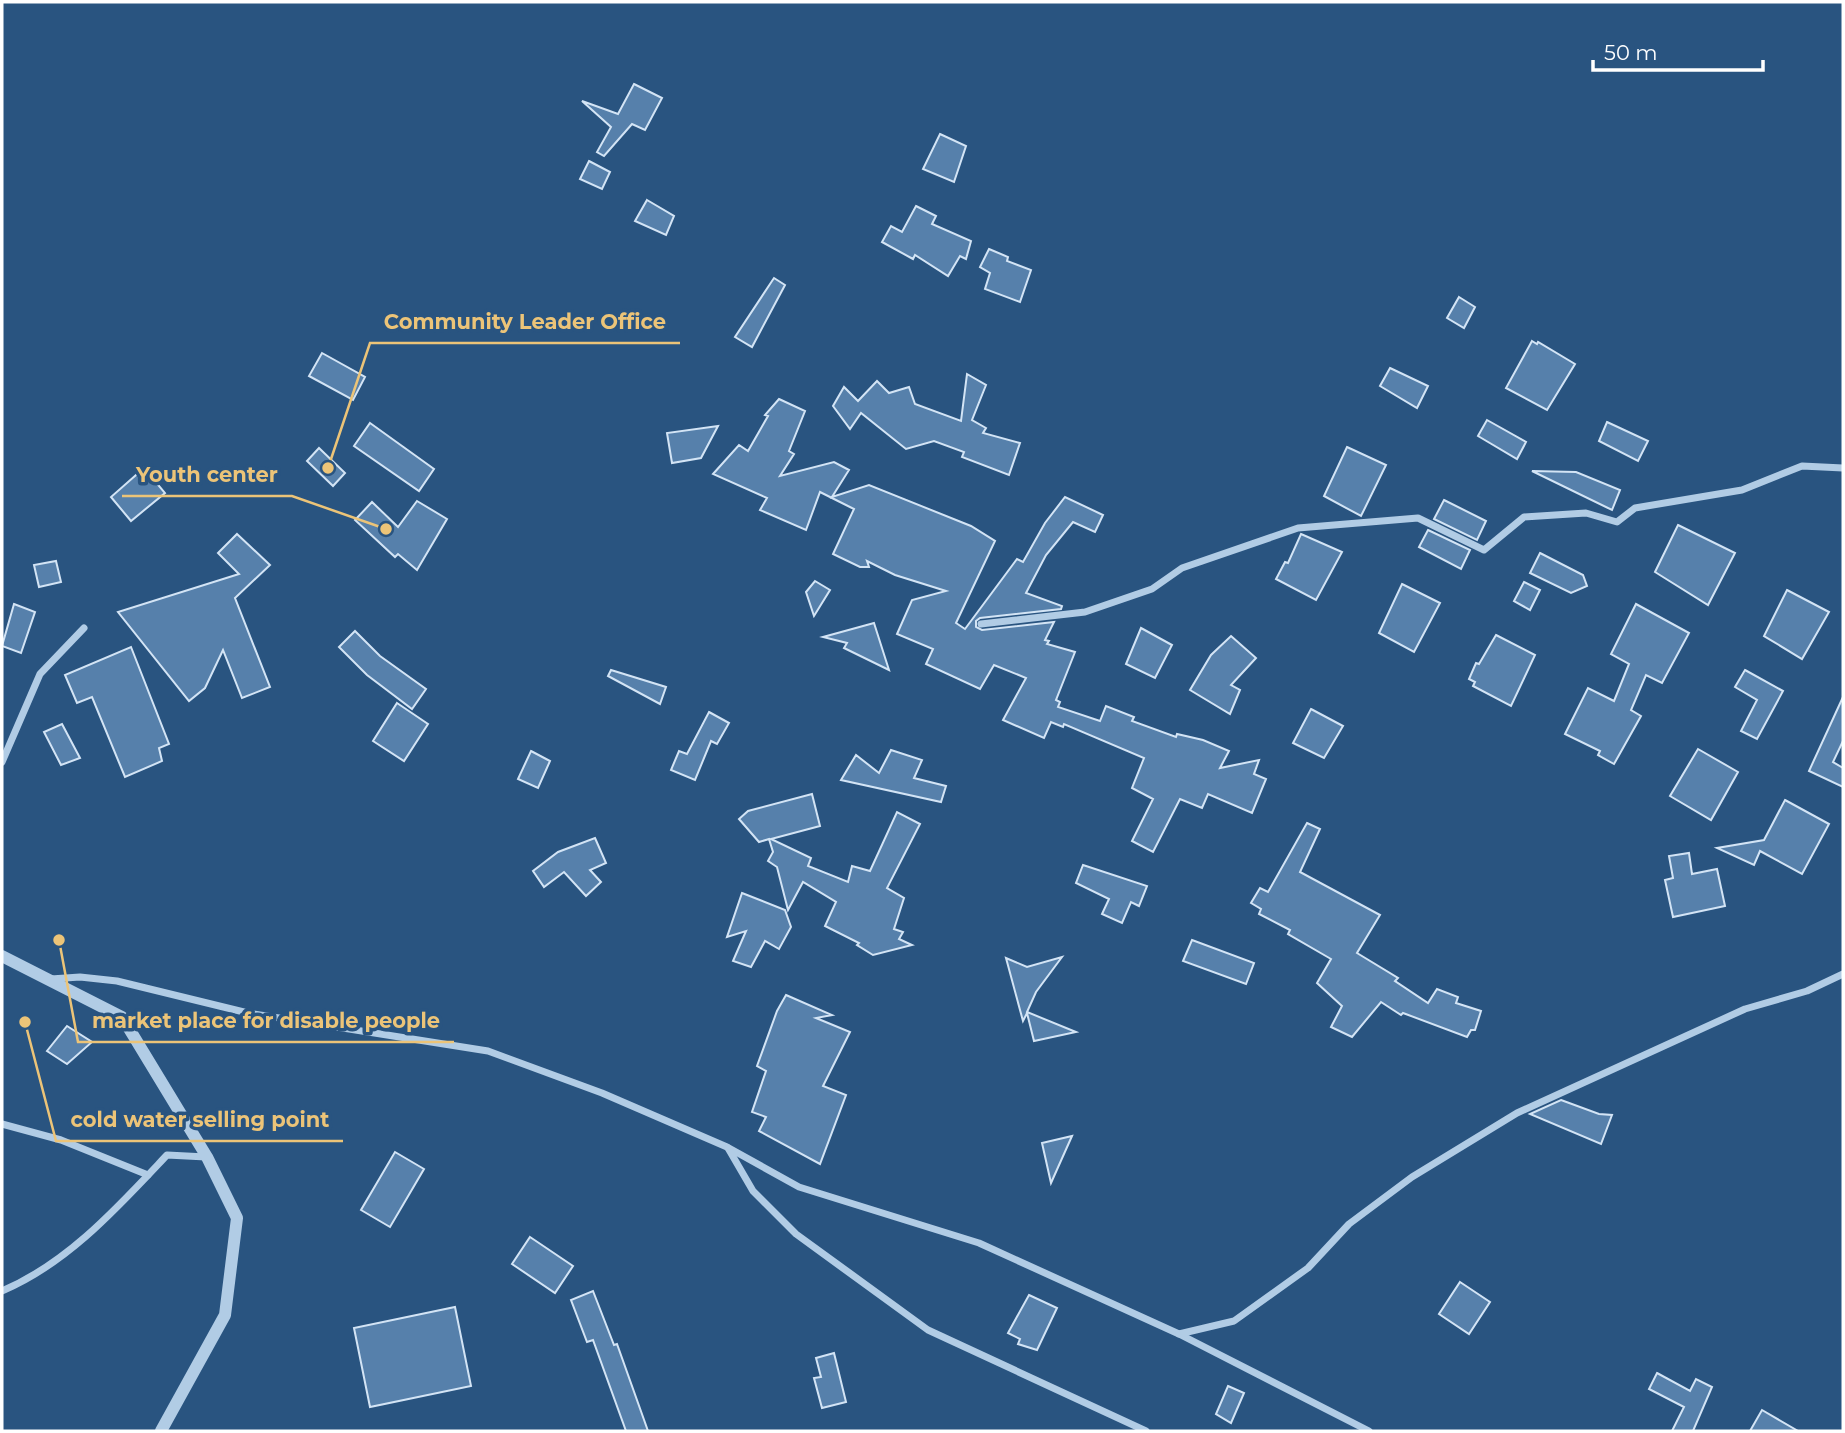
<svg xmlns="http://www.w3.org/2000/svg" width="1845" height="1433" viewBox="0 0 1845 1433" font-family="Montserrat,sans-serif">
<rect width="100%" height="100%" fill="#295480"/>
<!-- building -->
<g fill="#5680ab" stroke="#d3e4f5" stroke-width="2">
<path d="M 634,84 L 662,98 L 645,130 L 632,124 L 604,156 L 597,152 L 611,127 L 582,101 L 618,114 Z"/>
<path d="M 940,134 L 966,146 L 954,182 L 923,169 Z"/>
<path d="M 589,161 L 610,172 L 602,189 L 580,179 Z"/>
<path d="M 647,200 L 674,216 L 666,235 L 635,221 Z"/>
<path d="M 916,206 L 936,216 L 932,224 L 971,241 L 966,259 L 960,256 L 948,276 L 915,255 L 913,259 L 882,242 L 891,226 L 902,232 Z"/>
<path d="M 989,249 L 1008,257 L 1007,261 L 1031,270 L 1020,302 L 985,289 L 990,273 L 980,267 Z"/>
<path d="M 774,278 L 785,285 L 752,347 L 735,337 Z"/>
<path d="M 1459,297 L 1475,307 L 1464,328 L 1447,318 Z"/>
<path d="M 1532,341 L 1537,344 L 1538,342 L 1575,364 L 1547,410 L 1506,388 Z"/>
<path d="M 322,353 L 365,377 L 353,400 L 309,376 Z"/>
<path d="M 1390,368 L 1428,386 L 1417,408 L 1380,386 Z"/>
<path d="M 967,374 L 986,385 L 972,420 L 986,428 L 983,433 L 1020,443 L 1009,475 L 962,457 L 964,452 L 934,441 L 906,449 L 861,413 L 850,429 L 833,406 L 844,387 L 858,401 L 877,381 L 889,393 L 909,387 L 915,404 L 961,421 Z"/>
<path d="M 779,399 L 805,411 L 789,451 L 794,454 L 780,476 L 834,462 L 849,470 L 832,497 L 869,485 L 971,526 L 995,541 L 956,623 L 965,629 L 1017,559 L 1023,562 L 1045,523 L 1065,497 L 1103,515 L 1095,532 L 1073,522 L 1046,555 L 1026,593 L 1062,606 L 1061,609 L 980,618 L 976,621 L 976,627 L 982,630 L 1054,622 L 1045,640 L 1049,641 L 1047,644 L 1075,652 L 1056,700 L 1060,702 L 1058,707 L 1100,721 L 1106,706 L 1134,717 L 1132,721 L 1176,737 L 1177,734 L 1203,740 L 1229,751 L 1220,768 L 1259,760 L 1254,774 L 1266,779 L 1252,813 L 1208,794 L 1202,808 L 1180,799 L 1153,852 L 1132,841 L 1153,799 L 1132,788 L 1144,758 L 1064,724 L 1063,727 L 1051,722 L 1044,738 L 1003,720 L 1026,678 L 994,665 L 980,689 L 926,664 L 933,649 L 897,634 L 912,600 L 946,591 L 895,575 L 867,561 L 869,567 L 860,567 L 833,554 L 854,509 L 820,492 L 806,530 L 760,510 L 767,498 L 713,474 L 739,445 L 748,451 L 768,416 L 765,415 Z"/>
<path d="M 1487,420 L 1526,442 L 1517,459 L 1478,436 Z"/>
<path d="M 1607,422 L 1648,441 L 1638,461 L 1599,441 Z"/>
<path d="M 370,423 L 434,469 L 419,491 L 354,446 Z"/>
<path d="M 718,426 L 701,458 L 672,463 L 667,433 Z"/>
<path d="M 1347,447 L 1386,465 L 1361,516 L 1324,496 Z"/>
<path d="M 319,448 L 345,473 L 333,486 L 307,461 Z"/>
<path d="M 144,468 L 165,493 L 131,521 L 111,497 Z"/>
<path d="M 1532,471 L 1576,472 L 1620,490 L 1612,510 Z"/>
<path d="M 1444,500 L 1486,521 L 1477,540 L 1434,519 Z"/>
<path d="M 417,501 L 447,519 L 417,570 L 398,554 L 395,557 L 355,520 L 372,502 L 398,527 Z"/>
<path d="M 1678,525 L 1735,553 L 1708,605 L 1655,572 Z"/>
<path d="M 1428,530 L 1470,550 L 1461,569 L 1419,547 Z"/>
<path d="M 237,534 L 270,565 L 235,598 L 270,687 L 242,698 L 223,650 L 205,688 L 189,701 L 118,612 L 239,574 L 218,553 Z"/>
<path d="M 1301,534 L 1342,552 L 1316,600 L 1276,579 L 1285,562 L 1288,563 Z"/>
<path d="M 1540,553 L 1583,575 L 1587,586 L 1571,593 L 1530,573 Z"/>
<path d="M 56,561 L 61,582 L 39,587 L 34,565 Z"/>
<path d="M 815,581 L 830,590 L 814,616 L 806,592 Z"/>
<path d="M 1524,582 L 1540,590 L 1530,610 L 1514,601 Z"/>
<path d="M 1402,584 L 1440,603 L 1414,652 L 1379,633 Z"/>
<path d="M 1787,590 L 1829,612 L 1802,659 L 1764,636 Z"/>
<path d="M 14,604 L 35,612 L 21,653 L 2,646 Z"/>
<path d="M 1636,604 L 1689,633 L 1662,683 L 1646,675 L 1631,710 L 1641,716 L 1614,764 L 1598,755 L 1600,751 L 1565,734 L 1588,688 L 1614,701 L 1629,664 L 1611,654 Z"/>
<path d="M 874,623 L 889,670 L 844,648 L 847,643 L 823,637 Z"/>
<path d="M 1141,628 L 1172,645 L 1155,678 L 1126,664 Z"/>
<path d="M 355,631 L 380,656 L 426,689 L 412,709 L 367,675 L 339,647 Z"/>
<path d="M 1496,635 L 1535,655 L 1511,706 L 1473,686 L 1475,682 L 1469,679 L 1476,663 L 1479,664 Z"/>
<path d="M 1231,636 L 1256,658 L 1231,685 L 1240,690 L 1230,714 L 1190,690 L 1211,655 Z"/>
<path d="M 131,647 L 169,744 L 159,748 L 162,761 L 125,777 L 92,697 L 77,703 L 65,675 Z"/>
<path d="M 611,670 L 666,687 L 660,704 L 608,676 Z"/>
<path d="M 1745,670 L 1783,691 L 1757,739 L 1741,731 L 1757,700 L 1735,687 Z"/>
<path d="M 1843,697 L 1843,741 L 1833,762 L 1843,768 L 1843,787 L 1809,771 Z"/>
<path d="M 397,703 L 428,724 L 404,761 L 373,741 Z"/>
<path d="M 1311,709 L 1343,726 L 1324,758 L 1293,743 Z"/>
<path d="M 709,712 L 729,723 L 717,744 L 711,741 L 695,780 L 671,770 L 679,751 L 687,754 Z"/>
<path d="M 62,724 L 80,758 L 61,765 L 44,732 Z"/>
<path d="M 1698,749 L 1738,772 L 1711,820 L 1670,796 Z"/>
<path d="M 891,750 L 922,760 L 914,778 L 946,786 L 941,802 L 841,780 L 856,755 L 879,773 Z"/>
<path d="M 531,751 L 550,761 L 538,788 L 518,779 Z"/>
<path d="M 812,794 L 820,826 L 771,839 L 811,858 L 808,866 L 848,882 L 852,866 L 870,871 L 897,812 L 920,824 L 887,888 L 904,898 L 894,929 L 903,932 L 899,939 L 912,945 L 873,955 L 857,945 L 859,943 L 825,926 L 836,902 L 803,882 L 788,910 L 777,867 L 768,861 L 773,852 L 769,839 L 759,842 L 739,819 L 748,811 Z"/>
<path d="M 1785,800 L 1829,824 L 1802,874 L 1760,851 L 1754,865 L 1717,848 L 1764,840 Z"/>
<path d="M 1307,823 L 1320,829 L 1300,872 L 1380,915 L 1357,953 L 1398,978 L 1395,981 L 1428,1003 L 1437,989 L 1458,997 L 1456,1003 L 1481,1011 L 1475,1030 L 1471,1030 L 1467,1037 L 1403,1013 L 1401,1015 L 1381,1002 L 1352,1037 L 1331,1027 L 1342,1006 L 1317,983 L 1331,959 L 1288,934 L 1290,930 L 1259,914 L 1261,909 L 1251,903 L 1260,888 L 1268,892 Z"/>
<path d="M 595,838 L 606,863 L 590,870 L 601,882 L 586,896 L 564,872 L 544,887 L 533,871 L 558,852 Z"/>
<path d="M 1689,853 L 1692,874 L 1717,869 L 1725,906 L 1673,917 L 1665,880 L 1673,878 L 1669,856 Z"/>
<path d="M 1083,865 L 1147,886 L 1139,906 L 1131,902 L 1122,923 L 1102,914 L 1109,899 L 1076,883 Z"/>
<path d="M 742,893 L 785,910 L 791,927 L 779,949 L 765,941 L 751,967 L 733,961 L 746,931 L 727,937 Z"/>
<path d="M 1192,940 L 1254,963 L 1246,984 L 1183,961 Z"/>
<path d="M 1062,957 L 1036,992 L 1027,1012 L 1076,1032 L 1034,1041 L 1027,1013 L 1023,1021 L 1006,958 L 1027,967 Z"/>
<path d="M 786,995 L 832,1015 L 816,1018 L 850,1032 L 823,1086 L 846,1095 L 820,1164 L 759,1131 L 766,1117 L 752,1112 L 766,1071 L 757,1066 L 777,1011 Z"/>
<path d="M 67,1026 L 92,1042 L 67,1064 L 47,1051 Z"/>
<path d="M 1561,1100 L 1599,1114 L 1612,1115 L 1601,1144 L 1530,1114 Z"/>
<path d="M 1072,1136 L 1051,1183 L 1042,1143 Z"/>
<path d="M 395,1152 L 424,1169 L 390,1227 L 361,1210 Z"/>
<path d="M 530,1237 L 573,1266 L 555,1293 L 512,1264 Z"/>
<path d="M 1460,1282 L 1490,1302 L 1469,1334 L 1439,1314 Z"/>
<path d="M 593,1291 L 614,1345 L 617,1344 L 648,1431 L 626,1431 L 593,1340 L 587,1342 L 571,1300 Z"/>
<path d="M 1029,1295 L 1057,1308 L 1037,1350 L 1018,1344 L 1020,1339 L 1008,1333 Z"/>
<path d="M 455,1307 L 471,1386 L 370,1407 L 354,1328 Z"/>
<path d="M 834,1353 L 846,1402 L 822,1408 L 814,1378 L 821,1377 L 816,1358 Z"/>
<path d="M 1657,1373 L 1690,1391 L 1696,1379 L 1712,1387 L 1693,1431 L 1672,1431 L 1684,1407 L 1649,1389 Z"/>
<path d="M 1228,1386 L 1244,1393 L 1231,1423 L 1216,1414 Z"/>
<path d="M 1762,1410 L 1798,1431 L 1750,1431 Z"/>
</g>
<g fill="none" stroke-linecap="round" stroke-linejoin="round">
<!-- minor -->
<g stroke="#b1cce5" stroke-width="7">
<path d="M 981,624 L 1085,612 L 1152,589 L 1182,568 L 1298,528 L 1418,518 L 1484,550 L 1524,517 L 1586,513 L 1617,522 L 1635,508 L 1742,490 L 1802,466 L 1843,468"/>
<path d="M 2,762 L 40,674 L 84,628"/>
<path d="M 51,979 L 80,977 L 117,981 L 248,1013 L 488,1051 L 602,1093 L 727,1147 L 799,1187 L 979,1243 L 1179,1334 L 1369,1431"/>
<path d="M 2,1124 L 61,1140 L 148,1175"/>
<path d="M 728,1148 L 753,1191 L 796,1234 L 928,1330 L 1146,1431"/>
<path d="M 2,1291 C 68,1263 118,1207 167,1155 L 206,1157"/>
<path d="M 1179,1334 L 1234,1321 L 1308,1268 L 1349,1224 L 1412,1177 L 1517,1113 L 1745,1009 L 1807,991 L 1843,974"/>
</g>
<!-- tertiary -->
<path stroke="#b1cce5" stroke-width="12" d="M 2,956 L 122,1017 L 207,1157 L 237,1218 L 225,1315 L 161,1431"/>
</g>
<!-- callouts -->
<path fill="none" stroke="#ecc478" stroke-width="2.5" d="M328 468L370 343H680M386 529L292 496H122M59 940L78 1042H454M25 1022L56 1141H343"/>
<g fill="#ecc478" stroke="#295480" stroke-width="2.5">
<circle cx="328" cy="468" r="7"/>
<circle cx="386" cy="529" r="7"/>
<circle cx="59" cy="940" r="7"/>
<circle cx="25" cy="1022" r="7"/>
</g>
<g font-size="21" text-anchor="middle" font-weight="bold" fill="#ecc478" stroke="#295480" stroke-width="7" stroke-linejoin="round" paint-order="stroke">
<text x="525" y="329">Community Leader Office</text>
<text x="207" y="482">Youth center</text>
<text x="266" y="1028">market place for disable people</text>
<text x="200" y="1127">cold water selling point</text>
</g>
<!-- border -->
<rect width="1845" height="1433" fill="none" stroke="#ffffff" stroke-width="7"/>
<!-- scale -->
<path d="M1593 60v10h170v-10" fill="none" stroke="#ffffff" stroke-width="3.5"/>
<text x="1604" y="60" font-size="21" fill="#ffffff" stroke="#295480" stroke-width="5" paint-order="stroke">50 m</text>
</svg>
